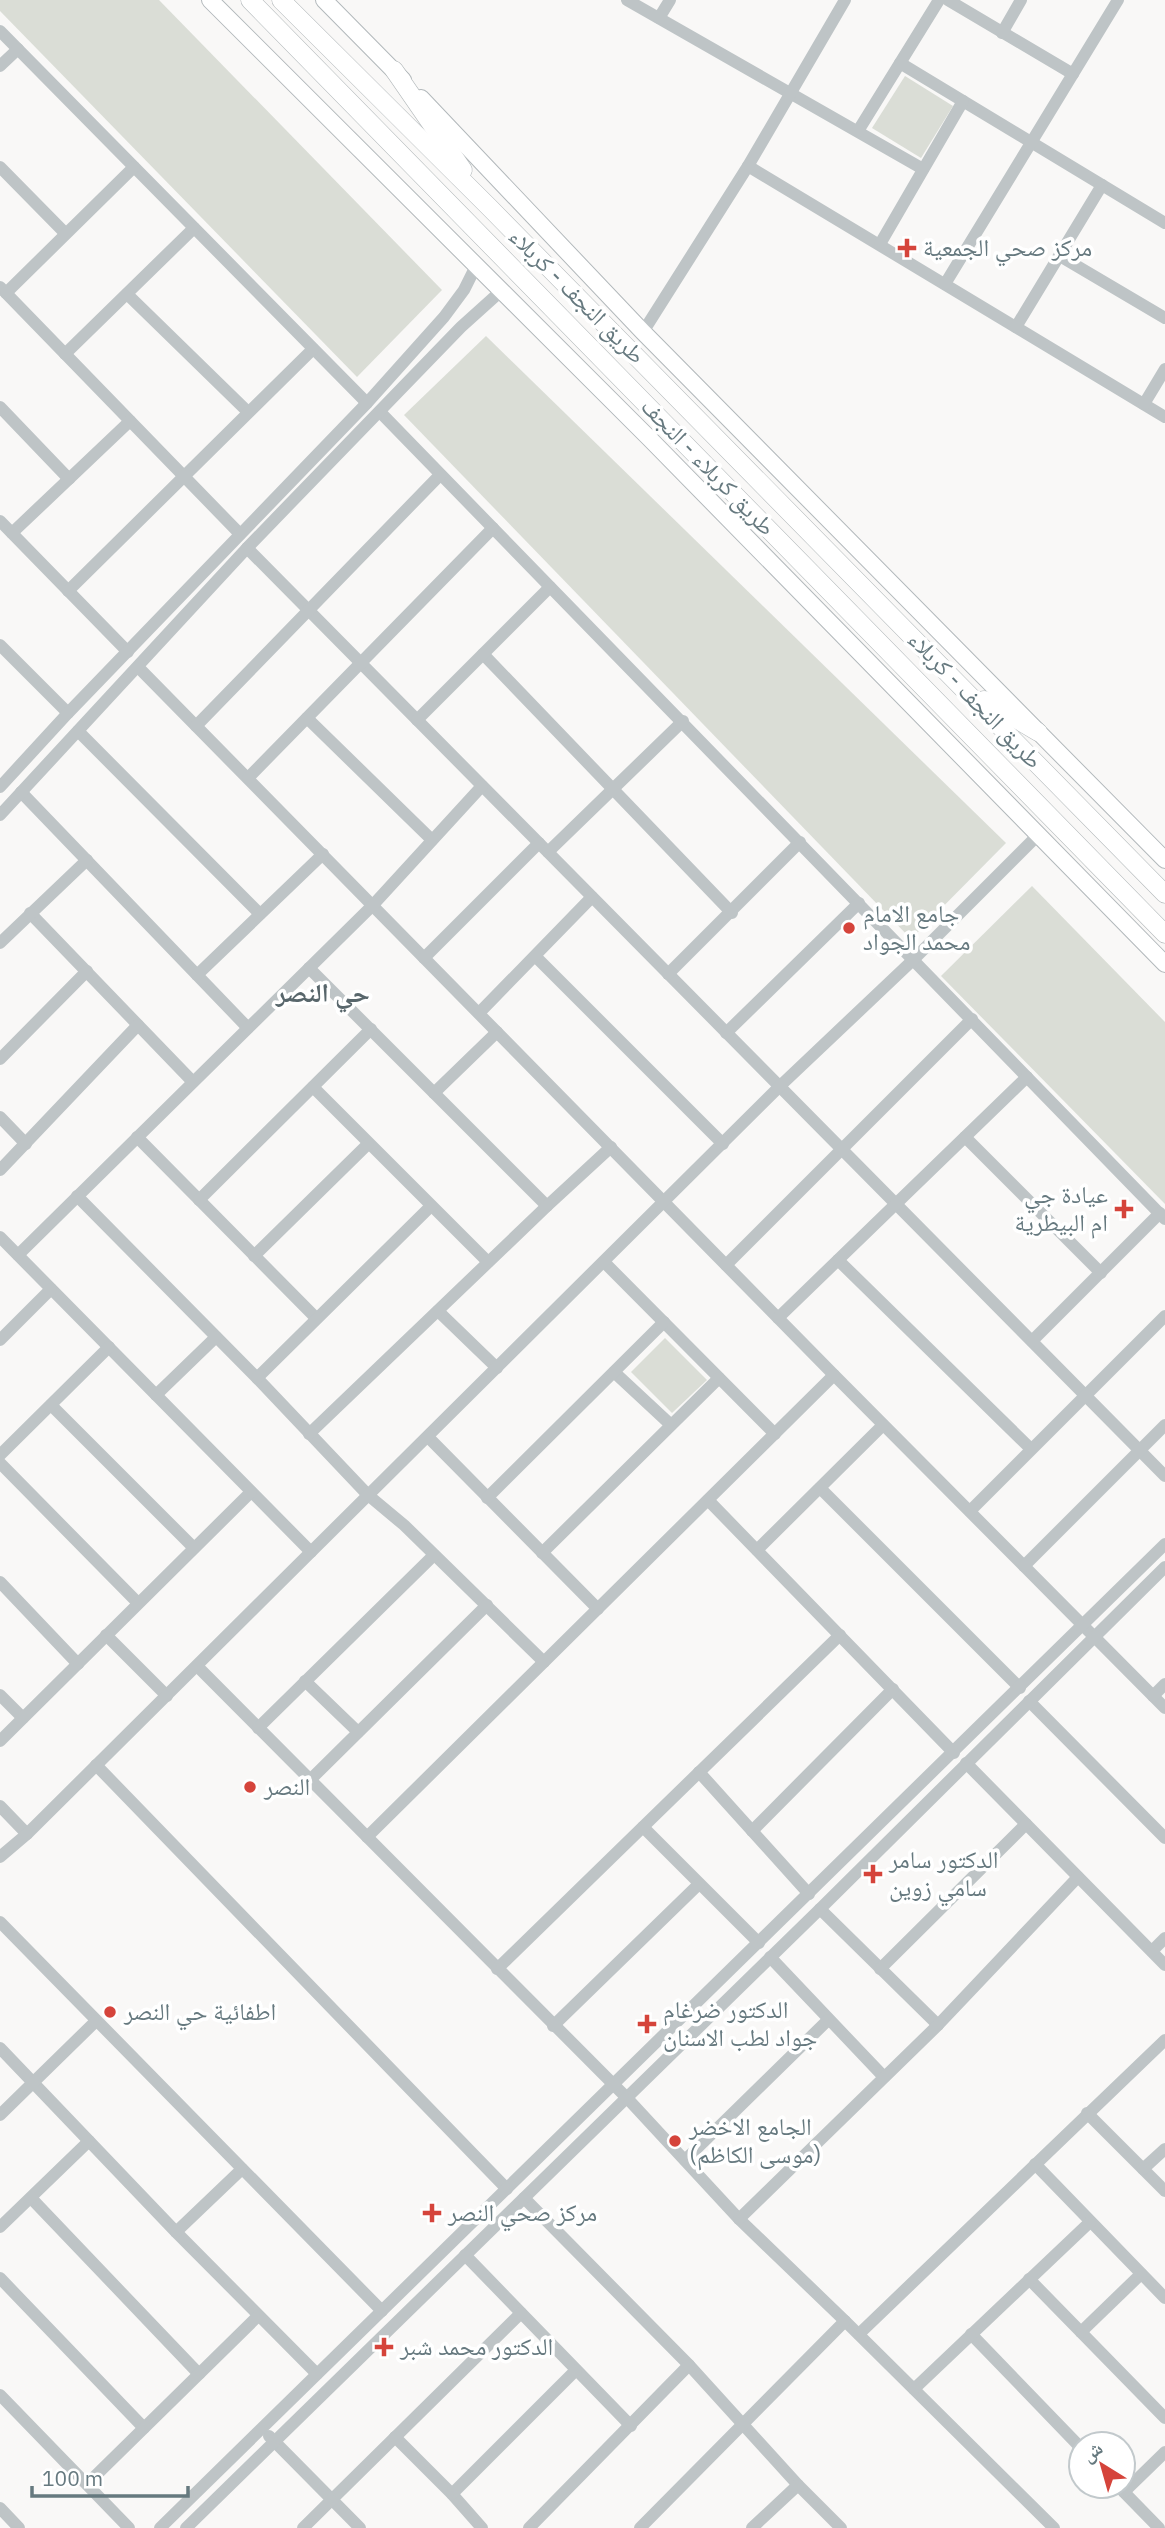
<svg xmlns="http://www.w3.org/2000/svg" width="1165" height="2528" viewBox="0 0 1165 2528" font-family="'IBM Plex Sans','Noto Naskh Arabic',sans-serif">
<rect width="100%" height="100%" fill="#f9f8f7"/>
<!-- green -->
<g fill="#daddd6">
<path d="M 0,0 L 159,0 L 442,290 L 357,377 L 0,11 Z"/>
<path d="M 905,76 L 953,106 L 921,158 L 872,128 Z"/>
<path d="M 486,336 L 1006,843 L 911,939 L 404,415 Z"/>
<path d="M 1032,886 L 1165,1022 L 1165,1204 L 941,976 Z"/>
<path d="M 665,1338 L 707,1380 L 672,1413 L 631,1372 Z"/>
</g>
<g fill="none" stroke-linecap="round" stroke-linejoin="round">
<!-- major casing -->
<g stroke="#b2b8bb" stroke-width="18">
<g id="major">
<path d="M 210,0 L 650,439 L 1165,964"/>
<path d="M 324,0 L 403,80"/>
<path d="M 421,98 L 643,332 L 1165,860"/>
</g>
</g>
<!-- highway casing -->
<g stroke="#b2b8ba" stroke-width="19">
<g id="highway">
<path d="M 250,0 L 1165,934"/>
<path d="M 281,0 L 489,207 L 1165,894"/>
<path d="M 394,70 L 463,170"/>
<path d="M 984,700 L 1038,732"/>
</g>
</g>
<!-- minor -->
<g stroke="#bec4c6" stroke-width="12">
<path d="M 627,0 L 923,169"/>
<path d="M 948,0 L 1073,74"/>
<path d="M 659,18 L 670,0"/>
<path d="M 0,31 L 367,403"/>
<path d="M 1002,33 L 1021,0"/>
<path d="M 900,63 L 1165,223"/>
<path d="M 0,66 L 18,49"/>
<path d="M 858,131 L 939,0"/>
<path d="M 748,166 L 1165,417"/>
<path d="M 0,167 L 65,233"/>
<path d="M 880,244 L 963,101"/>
<path d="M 1060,256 L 1165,318"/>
<path d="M 945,284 L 1118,0"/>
<path d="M 0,287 L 240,534"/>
<path d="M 6,293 L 134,167"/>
<path d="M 127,294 L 248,412"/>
<path d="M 1016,327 L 1102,185"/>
<path d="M 643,332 L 748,166 L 845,0"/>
<path d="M 65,354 L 194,228"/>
<path d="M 1144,404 L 1165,369"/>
<path d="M 0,407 L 69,479"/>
<path d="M 380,412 L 1165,1219"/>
<path d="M 0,521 L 128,652"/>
<path d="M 12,533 L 130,421"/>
<path d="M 247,548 L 1165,1476"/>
<path d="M 68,591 L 313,349"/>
<path d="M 0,645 L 68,713"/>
<path d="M 483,654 L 732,913"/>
<path d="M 138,667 L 834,1375 L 1165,1708"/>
<path d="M 307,718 L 432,840"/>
<path d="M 417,720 L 550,587"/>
<path d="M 196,726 L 440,475"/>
<path d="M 78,731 L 260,914"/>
<path d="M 248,778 L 493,528"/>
<path d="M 0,787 L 68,713 L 367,403 L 444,317 L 464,290 L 476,266"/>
<path d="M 21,792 L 248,1028"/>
<path d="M 0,815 L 247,548 L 461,327 L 501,291"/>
<path d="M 548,852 L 683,721"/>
<path d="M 30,913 L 193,1082"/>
<path d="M 0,943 L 87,860"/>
<path d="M 536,957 L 723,1144"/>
<path d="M 424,958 L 539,843"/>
<path d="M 309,968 L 547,1206"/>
<path d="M 668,974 L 800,842"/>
<path d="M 197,975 L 323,854"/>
<path d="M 479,1013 L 592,897"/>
<path d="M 726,1033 L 859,903"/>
<path d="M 0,1059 L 87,971"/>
<path d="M 313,1087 L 488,1262"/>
<path d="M 434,1093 L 497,1032"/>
<path d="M 0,1117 L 26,1144"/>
<path d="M 137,1137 L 316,1318"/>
<path d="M 965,1137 L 1101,1273"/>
<path d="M 0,1170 L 138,1025"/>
<path d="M 77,1196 L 257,1378 L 368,1495 L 404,1525 L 544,1662"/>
<path d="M 199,1200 L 371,1029"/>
<path d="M 0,1237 L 311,1552"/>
<path d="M 18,1255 L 373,905 L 482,786"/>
<path d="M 254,1256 L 368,1144"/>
<path d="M 838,1260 L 1031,1449"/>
<path d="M 604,1262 L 775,1434"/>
<path d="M 726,1265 L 972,1019"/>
<path d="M 438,1311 L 497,1368"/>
<path d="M 778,1318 L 1027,1077"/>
<path d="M 0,1340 L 51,1289"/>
<path d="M 1032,1341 L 1160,1213"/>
<path d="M 614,1372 L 671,1425"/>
<path d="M 257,1378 L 431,1206"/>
<path d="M 156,1395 L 216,1337"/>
<path d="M 51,1405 L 194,1548"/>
<path d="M 309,1434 L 547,1206 L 611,1147"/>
<path d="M 428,1437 L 598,1609"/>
<path d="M 0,1455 L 109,1347"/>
<path d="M 0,1463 L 138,1603"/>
<path d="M 820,1488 L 1020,1688"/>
<path d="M 487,1498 L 664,1322"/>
<path d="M 708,1500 L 954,1753"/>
<path d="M 970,1511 L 1165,1316"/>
<path d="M 757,1550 L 883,1425"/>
<path d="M 542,1553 L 719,1378"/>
<path d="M 1024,1566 L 1165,1425"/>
<path d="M 0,1582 L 78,1664"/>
<path d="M 106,1635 L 167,1696"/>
<path d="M 197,1666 L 627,2098 L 739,2219 L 845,2321 L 1054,2528"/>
<path d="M 305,1681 L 358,1732"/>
<path d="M 0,1695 L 23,1718"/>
<path d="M 1153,1696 L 1165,1684"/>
<path d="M 1029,1701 L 1165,1838"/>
<path d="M 258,1728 L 434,1555"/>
<path d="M 0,1741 L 251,1492"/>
<path d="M 966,1763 L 1165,1965"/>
<path d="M 96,1765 L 507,2189"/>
<path d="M 699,1772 L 809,1894"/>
<path d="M 310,1780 L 487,1605"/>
<path d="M 0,1806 L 27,1834"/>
<path d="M 643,1827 L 759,1943"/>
<path d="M 752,1831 L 893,1689"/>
<path d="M 367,1837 L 834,1375"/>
<path d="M 0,1857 L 27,1834 L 780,1086 L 913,960 L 1038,835"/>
<path d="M 820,1909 L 938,2025"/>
<path d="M 0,1922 L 382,2311"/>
<path d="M 1152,1951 L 1165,1938"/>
<path d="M 770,1957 L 884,2077"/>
<path d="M 497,1969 L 840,1635"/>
<path d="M 880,1969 L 1026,1824"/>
<path d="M 553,2026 L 699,1884"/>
<path d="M 0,2048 L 176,2232 L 317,2374"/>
<path d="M 1087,2113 L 1165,2191"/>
<path d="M 0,2115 L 96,2021"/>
<path d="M 685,2160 L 828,2020"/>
<path d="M 1035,2164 L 1165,2298"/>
<path d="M 1143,2169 L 1165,2149"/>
<path d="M 31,2198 L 199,2374"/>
<path d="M 524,2198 L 689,2365 L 798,2485 L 841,2528"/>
<path d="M 739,2219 L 938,2025 L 1078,1877"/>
<path d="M 0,2227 L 89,2141"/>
<path d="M 176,2232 L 242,2169"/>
<path d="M 465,2255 L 631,2426"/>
<path d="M 0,2278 L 144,2428"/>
<path d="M 1029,2279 L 1165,2418"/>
<path d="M 1081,2332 L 1141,2274"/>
<path d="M 859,2334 L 1165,2040"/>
<path d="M 971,2334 L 1081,2448"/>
<path d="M 914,2389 L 1090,2222"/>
<path d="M 0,2395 L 129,2528"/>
<path d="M 269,2436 L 360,2528"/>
<path d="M 395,2437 L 452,2494 L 482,2528"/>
<path d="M 87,2484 L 258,2316"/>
<path d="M 1118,2486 L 1159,2528"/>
<path d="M 1124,2492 L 1165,2452"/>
<path d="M 452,2494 L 576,2370"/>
<path d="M 0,2508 L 19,2528"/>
<path d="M 160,2528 L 1165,1544"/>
<path d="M 186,2528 L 820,1909 L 1165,1567"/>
<path d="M 303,2528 L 521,2313"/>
<path d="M 529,2528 L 689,2365"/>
<path d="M 640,2528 L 845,2321"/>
<path d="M 752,2528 L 798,2485"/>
</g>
<!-- major -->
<use href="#major" stroke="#fff" stroke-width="16"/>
<!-- highway -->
<use href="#highway" stroke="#fff" stroke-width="18"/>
</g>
<!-- markers -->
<g fill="#d5443b" stroke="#fff" stroke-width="2.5">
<path d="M903.5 237.5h7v7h7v7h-7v7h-7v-7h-7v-7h7z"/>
<circle cx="849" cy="928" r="7"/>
<path d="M1120.5 1198.5h7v7h7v7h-7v7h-7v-7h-7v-7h7z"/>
<circle cx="250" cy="1787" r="7"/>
<path d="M869.5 1863.5h7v7h7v7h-7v7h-7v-7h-7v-7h7z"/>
<circle cx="110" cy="2012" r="7"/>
<path d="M643.5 2013.5h7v7h7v7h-7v7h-7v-7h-7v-7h7z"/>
<circle cx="675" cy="2141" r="7"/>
<path d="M428.5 2202.5h7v7h7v7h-7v7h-7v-7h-7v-7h7z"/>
<path d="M380.5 2336.5h7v7h7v7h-7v7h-7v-7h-7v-7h7z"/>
</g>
<g text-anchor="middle" stroke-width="7" stroke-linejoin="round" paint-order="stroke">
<!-- poi labels -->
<g font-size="24" fill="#66797f" stroke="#fff" text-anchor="start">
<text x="923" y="256">مركز صحي الجمعية</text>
<text x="863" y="922">جامع الامام<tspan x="863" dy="28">محمد الجواد</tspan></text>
<text x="1108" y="1203" text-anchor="end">عيادة جي<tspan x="1108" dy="28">ام البيطرية</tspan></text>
<text x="264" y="1795">النصر</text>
<text x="889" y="1868">الدكتور سامر<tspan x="889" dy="28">سامي زوين</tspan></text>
<text x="663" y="2018">الدكتور ضرغام<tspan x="663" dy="28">جواد لطب الاسنان</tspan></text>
<text x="124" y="2020">اطفائية حي النصر</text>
<text x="689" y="2135">الجامع الاخضر<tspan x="689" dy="28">(موسى الكاظم)</tspan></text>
<text x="448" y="2221">مركز صحي النصر</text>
<text x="400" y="2355">الدكتور محمد شبر</text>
</g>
<!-- street labels -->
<g font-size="24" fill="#66797f" stroke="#fff">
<text transform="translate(577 296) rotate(45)" y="8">طريق النجف - کربلاء</text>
<text transform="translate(708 467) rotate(46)" y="8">طريق کربلاء - النجف</text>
<text transform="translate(975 700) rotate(46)" y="8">طريق النجف - کربلاء</text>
</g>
<!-- neighbourhood labels -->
<g font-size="26" font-weight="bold" fill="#58666b" stroke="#fff">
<text x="323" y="1002">حي النصر</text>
</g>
</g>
<!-- north arrow -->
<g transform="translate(1102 2465) rotate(323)"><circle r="33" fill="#ffffff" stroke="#c2c9cc" stroke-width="2"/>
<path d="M0-5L12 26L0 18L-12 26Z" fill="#d5443b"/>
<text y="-10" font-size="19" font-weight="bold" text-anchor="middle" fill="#66797f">ش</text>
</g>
<!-- scale -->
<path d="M32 2486v10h156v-10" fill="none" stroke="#66797f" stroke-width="3.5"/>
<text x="42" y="2486" font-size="21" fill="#66797f" stroke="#ffffff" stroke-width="5" paint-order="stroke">100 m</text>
</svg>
